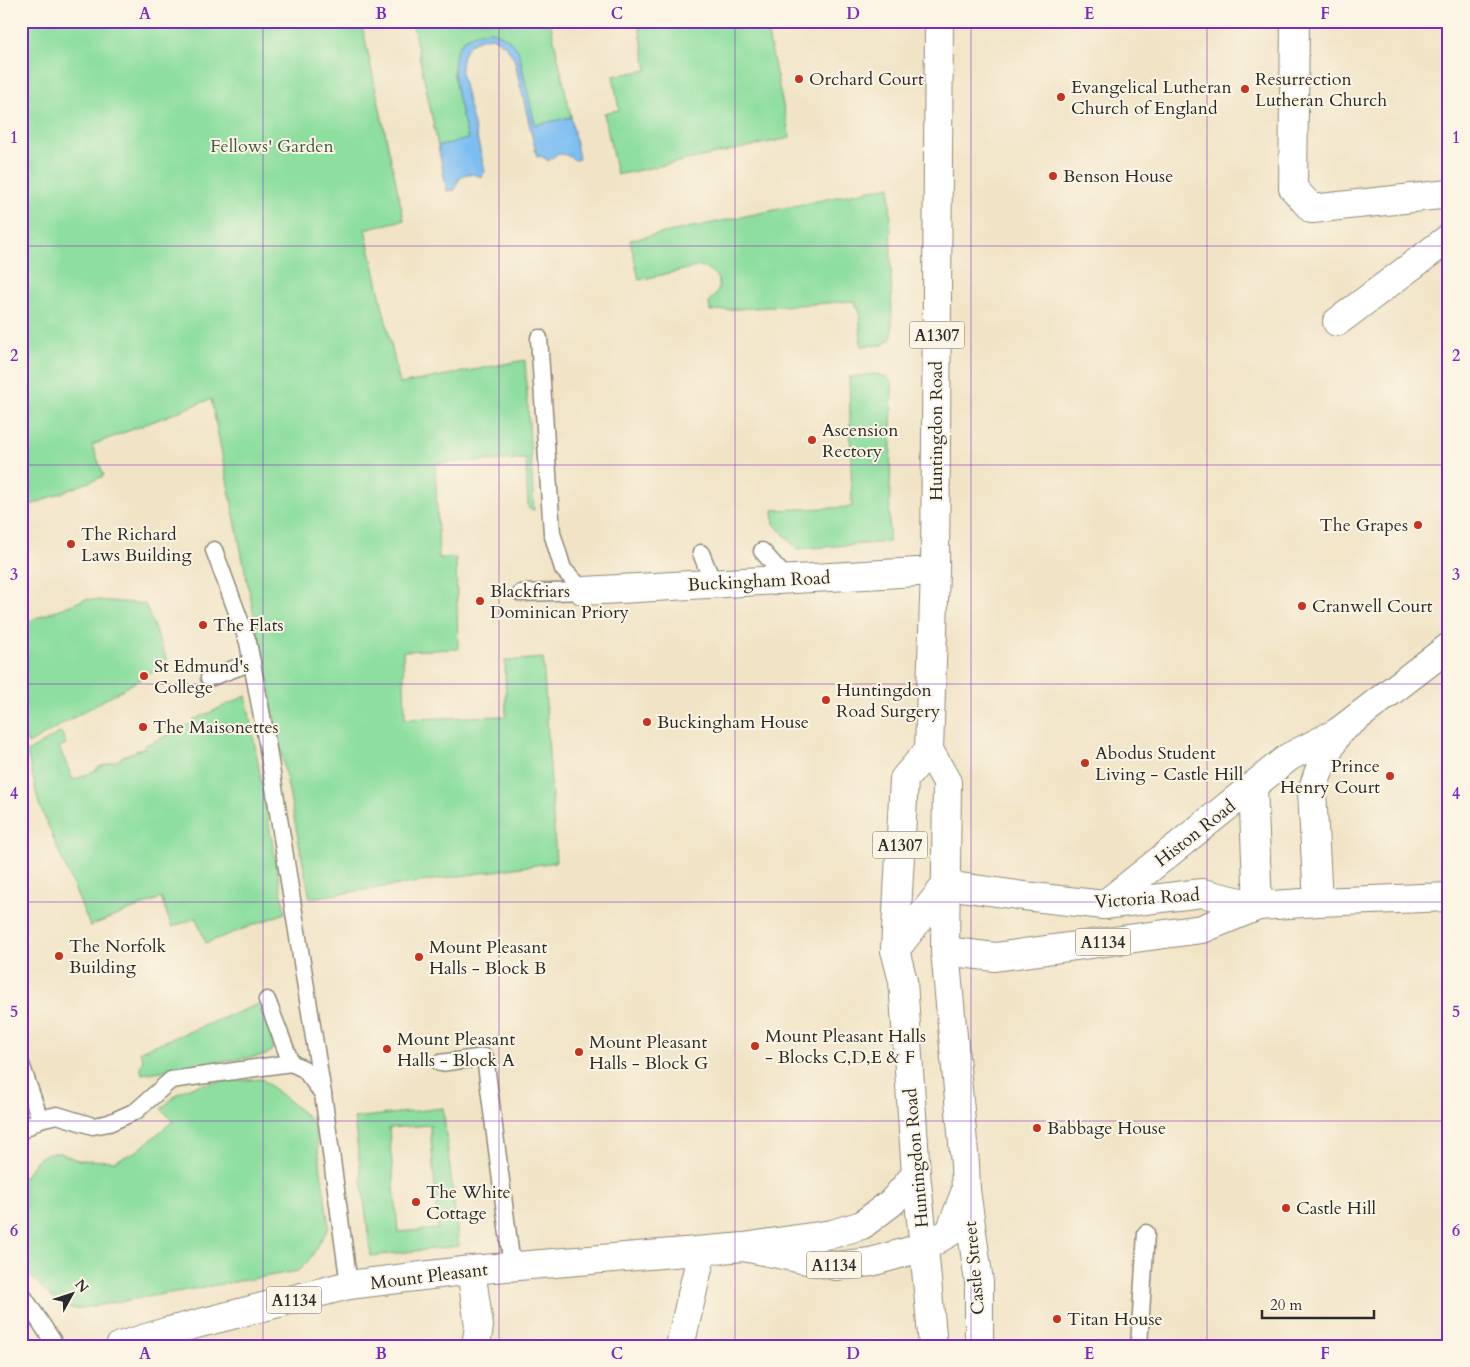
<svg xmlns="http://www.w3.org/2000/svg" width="1470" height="1367" viewBox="0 0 1470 1367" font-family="Cardo,serif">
<rect width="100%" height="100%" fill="#fcf5e5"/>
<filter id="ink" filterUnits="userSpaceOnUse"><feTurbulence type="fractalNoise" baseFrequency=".02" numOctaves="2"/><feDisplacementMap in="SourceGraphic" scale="10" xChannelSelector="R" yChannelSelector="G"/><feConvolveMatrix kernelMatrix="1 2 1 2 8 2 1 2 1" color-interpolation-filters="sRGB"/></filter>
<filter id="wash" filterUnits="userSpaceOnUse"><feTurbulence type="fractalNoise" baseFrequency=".0096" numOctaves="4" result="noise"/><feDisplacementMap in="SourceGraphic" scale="20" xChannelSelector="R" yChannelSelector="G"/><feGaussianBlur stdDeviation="1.12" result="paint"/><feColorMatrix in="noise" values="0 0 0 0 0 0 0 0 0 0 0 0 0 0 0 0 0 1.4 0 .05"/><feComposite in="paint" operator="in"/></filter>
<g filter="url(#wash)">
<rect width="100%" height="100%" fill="#f1e4c6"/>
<!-- green -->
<g fill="#8dde9f" stroke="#5c8465" fill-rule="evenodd">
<path d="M 21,21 L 361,21 L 404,220 L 365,229 L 400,384 L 525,360 L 534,510 L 528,508 L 526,459 L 435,463 L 439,558 L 456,558 L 458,649 L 403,651 L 405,719 L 506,716 L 505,661 L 543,658 L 556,862 L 310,898 L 211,399 L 92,445 L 104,476 L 21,509 Z"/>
<path d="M 412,21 L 550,21 L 571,117 L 535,126 L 520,58 L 492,31 L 477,33 L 463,41 L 453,73 L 468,140 L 438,146 Z"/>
<path d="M 638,21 L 765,21 L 790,138 L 617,175 L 604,113 L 619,110 L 613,76 L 647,70 Z"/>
<path d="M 890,186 L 892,337 L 883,345 L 861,346 L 859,308 L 856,307 L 855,301 L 710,311 L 709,301 C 726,287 720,274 701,266 L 639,280 L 630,240 Z"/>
<path d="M 875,374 L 887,377 L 892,383 L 889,542 L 797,549 L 774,524 L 773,510 L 852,507 L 849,377 Z"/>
<path d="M 86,599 L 145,604 L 168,663 L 28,744 L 21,730 L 21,624 Z"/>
<path d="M 246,696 L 285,913 L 206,943 L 196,918 L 172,927 L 161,898 L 90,926 L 39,804 L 27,752 L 61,732 L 66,744 L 59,747 L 73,780 L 97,770 L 97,768 L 121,759 L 121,757 L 146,747 L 145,745 L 169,735 L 168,732 L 193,723 L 193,720 Z"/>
<path d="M 259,1004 L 274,1041 L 272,1050 L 266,1055 L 142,1074 L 140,1067 L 143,1060 L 140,1051 Z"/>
<path d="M 262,1079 L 306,1115 L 315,1128 L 329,1227 L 310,1259 L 298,1271 L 77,1309 L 62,1306 L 46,1292 L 27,1273 L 21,1257 L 21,1181 L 37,1160 L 48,1153 L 61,1153 L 77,1160 L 115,1161 L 137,1151 L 173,1121 L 161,1109 C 169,1102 178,1091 189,1088 C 211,1080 239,1081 262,1079 Z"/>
<path d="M 443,1108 L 459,1246 L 371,1256 L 354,1118 ZM 430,1125 L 438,1229 L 398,1232 L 389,1128 Z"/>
</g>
<!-- water -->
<path fill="#7dbef2" stroke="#54748e" d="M 492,31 L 508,39 L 518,50 L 535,125 L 571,117 L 579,159 L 575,160 C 565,153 557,151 549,161 L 541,156 L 537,157 L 514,58 L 505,45 L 492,37 C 469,39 461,50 461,72 L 485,171 L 482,177 C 467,171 459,173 455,190 L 447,191 L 438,146 L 468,139 C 463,115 443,61 463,41 C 470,34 482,32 492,31 Z"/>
</g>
<g filter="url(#ink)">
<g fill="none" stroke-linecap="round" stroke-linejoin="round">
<!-- service casing -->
<g stroke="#8e8878" stroke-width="19">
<g id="service">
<path d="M 539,338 L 552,533 L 563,569 L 584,591"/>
<path d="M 214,550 L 248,642 L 267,743 L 323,1094"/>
<path d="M 762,551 L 787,579"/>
<path d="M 701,553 L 713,583"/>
<path d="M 521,593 L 584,591"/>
<path d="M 209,678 L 252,662"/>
<path d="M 267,1000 L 291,1063"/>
<path d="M 440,1063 L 485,1057 L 512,1266"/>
<path d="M 21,1064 L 40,1119"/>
<path d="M 21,1131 L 40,1119 L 57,1115 L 93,1126 L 109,1123 L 136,1111 L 171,1080 L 291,1063 L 304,1069 L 323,1094 L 349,1285"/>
<path d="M 21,1293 L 56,1346"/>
<path d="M 1139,1346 L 1146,1233"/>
</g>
</g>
<!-- minor casing -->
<g stroke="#8e8878" stroke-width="30">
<g id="minor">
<path d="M 1295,21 L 1293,188 L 1312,209 L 1449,194"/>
<path d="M 1337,322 L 1449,238"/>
<path d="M 584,591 L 935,571"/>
<path d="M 471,1270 L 479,1326 L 476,1346"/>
</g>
</g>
<!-- tertiary casing -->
<g stroke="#8e8878" stroke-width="30">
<g id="tertiary">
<path d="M 966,1190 L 979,1282 L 979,1346"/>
<path d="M 924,1247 L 933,1346"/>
</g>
</g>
<!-- secondary casing -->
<g stroke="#8e8878" stroke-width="30">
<g id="secondary">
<path d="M 1253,787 L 1258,906"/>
<path d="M 1318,902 L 1312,791 L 1320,768 L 1338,732"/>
<path d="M 1104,905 L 1289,757 L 1338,732 L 1449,647"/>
</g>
</g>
<!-- primary casing -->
<g stroke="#8e8878" stroke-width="30">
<g id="primary">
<path d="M 946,885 L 1024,896 L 1104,905 L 1202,893 L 1258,906 L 1318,902 L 1449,897"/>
<path d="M 895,950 L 946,885"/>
<path d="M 945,951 L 995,957 L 1202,929 L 1258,906"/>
<path d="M 744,1247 L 836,1266 L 871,1262 L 924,1247 L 950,1232 L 966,1190 L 965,1164 L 945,951 L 947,782 L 929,750 L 935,571 L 939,21"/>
<path d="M 924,1247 L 916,1174 L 903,981 L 895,950 L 904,779 L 929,750"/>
<path d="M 120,1346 L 169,1331 L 349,1285 L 471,1270 L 744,1247 L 832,1234 L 862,1225 L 892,1202 L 916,1174"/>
<path d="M 680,1346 L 702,1251"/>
</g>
</g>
<!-- service -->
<use href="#service" stroke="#fff" stroke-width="16"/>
<!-- minor -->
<use href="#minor" stroke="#fff" stroke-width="28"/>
<!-- tertiary -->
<use href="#tertiary" stroke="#fff" stroke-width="28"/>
<!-- secondary -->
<use href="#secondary" stroke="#fff" stroke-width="28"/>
<!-- primary -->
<use href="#primary" stroke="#fff" stroke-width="28"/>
</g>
</g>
<!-- grid -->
<path fill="none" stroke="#7b2cbf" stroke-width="1" stroke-opacity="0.55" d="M 263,21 L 263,1346M 499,21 L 499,1346M 735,21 L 735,1346M 971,21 L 971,1346M 1207,21 L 1207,1346M 21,246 L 1449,246M 21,465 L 1449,465M 21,684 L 1449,684M 21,902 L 1449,902M 21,1121 L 1449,1121"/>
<!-- markers -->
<g fill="#c8321e" stroke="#fcf5e5" stroke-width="2">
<circle cx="799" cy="79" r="5"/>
<circle cx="1245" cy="89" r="5"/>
<circle cx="1061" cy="97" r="5"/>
<circle cx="1053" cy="176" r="5"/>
<circle cx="812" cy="440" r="5"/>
<circle cx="1418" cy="525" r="5"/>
<circle cx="71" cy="544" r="5"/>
<circle cx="480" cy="601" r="5"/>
<circle cx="1302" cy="606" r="5"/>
<circle cx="203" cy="625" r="5"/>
<circle cx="144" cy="676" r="5"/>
<circle cx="826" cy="700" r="5"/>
<circle cx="647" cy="722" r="5"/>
<circle cx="143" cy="727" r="5"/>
<circle cx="1085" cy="763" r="5"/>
<circle cx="1390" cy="776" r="5"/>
<circle cx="59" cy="956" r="5"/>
<circle cx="419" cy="957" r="5"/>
<circle cx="755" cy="1046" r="5"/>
<circle cx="387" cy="1049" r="5"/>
<circle cx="579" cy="1052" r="5"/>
<circle cx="1037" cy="1128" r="5"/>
<circle cx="416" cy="1202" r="5"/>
<circle cx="1286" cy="1208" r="5"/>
<circle cx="1057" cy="1319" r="5"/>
</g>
<g text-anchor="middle" stroke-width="4" stroke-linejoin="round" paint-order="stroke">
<!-- shield labels -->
<g fill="#fcf5e5" stroke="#6a6863" stroke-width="1">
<rect x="909.5" y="321.5" width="55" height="27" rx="4"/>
<rect x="872.5" y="831.5" width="55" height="27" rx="4"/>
<rect x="1075.5" y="928.5" width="55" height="27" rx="4"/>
<rect x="806.5" y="1251.5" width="55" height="27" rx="4"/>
<rect x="266.5" y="1286.5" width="55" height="27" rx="4"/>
</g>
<g font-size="16" font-weight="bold" fill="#2b2b2b">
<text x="937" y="341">A1307</text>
<text x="900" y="851">A1307</text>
<text x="1103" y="948">A1134</text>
<text x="834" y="1271">A1134</text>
<text x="294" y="1306">A1134</text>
</g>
<!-- poi labels -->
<g font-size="18" fill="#2b2b2b" stroke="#fcf5e5" text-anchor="start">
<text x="809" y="85">Orchard Court</text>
<text x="1255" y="85">Resurrection<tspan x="1255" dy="21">Lutheran Church</tspan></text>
<text x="1071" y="93">Evangelical Lutheran<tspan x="1071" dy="21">Church of England</tspan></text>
<text x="1063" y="182">Benson House</text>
<text x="822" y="436">Ascension<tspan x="822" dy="21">Rectory</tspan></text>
<text x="1408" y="531" text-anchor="end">The Grapes</text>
<text x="81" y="540">The Richard<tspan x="81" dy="21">Laws Building</tspan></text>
<text x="490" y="597">Blackfriars<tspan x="490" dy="21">Dominican Priory</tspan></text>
<text x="1312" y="612">Cranwell Court</text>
<text x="213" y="631">The Flats</text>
<text x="154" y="672">St Edmund's<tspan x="154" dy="21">College</tspan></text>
<text x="836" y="696">Huntingdon<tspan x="836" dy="21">Road Surgery</tspan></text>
<text x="657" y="728">Buckingham House</text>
<text x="153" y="733">The Maisonettes</text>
<text x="1095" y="759">Abodus Student<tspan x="1095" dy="21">Living - Castle Hill</tspan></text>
<text x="1380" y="772" text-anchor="end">Prince<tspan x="1380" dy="21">Henry Court</tspan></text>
<text x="69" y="952">The Norfolk<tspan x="69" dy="21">Building</tspan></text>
<text x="429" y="953">Mount Pleasant<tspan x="429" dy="21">Halls - Block B</tspan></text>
<text x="765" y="1042">Mount Pleasant Halls<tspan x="765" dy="21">- Blocks C,D,E &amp; F</tspan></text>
<text x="397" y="1045">Mount Pleasant<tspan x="397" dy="21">Halls - Block A</tspan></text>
<text x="589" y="1048">Mount Pleasant<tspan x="589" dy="21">Halls - Block G</tspan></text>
<text x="1047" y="1134">Babbage House</text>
<text x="426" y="1198">The White<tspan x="426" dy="21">Cottage</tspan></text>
<text x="1296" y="1214">Castle Hill</text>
<text x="1067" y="1325">Titan House</text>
</g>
<!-- park labels -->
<g font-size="18" fill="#445848" stroke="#fcf5e5">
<text x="272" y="152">Fellows' Garden</text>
</g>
<!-- street labels -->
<g font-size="18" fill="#2b2b2b" stroke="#fcf5e5">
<text transform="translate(936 431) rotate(-90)" y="6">Huntingdon Road</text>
<text transform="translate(759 581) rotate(-3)" y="6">Buckingham Road</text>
<text transform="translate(1195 833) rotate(-38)" y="6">Histon Road</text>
<text transform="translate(1147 898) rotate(-4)" y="6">Victoria Road</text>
<text transform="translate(916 1158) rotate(-95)" y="6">Huntingdon Road</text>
<text transform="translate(974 1268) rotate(-95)" y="6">Castle Street</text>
<text transform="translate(429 1276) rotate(-7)" y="6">Mount Pleasant</text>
</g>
</g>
<!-- margin -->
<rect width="1470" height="1367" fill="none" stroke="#fcf5e5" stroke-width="55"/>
<!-- north arrow -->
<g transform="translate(72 1294) rotate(50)" stroke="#fcf5e5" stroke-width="4" paint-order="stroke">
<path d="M0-4L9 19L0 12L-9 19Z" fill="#2b2b2b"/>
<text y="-8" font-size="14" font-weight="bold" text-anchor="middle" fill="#2b2b2b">N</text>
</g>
<!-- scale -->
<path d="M1262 1310v8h112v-8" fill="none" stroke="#2b2b2b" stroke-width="2.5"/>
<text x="1270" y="1310" font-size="15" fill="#2b2b2b" stroke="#fcf5e5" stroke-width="4" paint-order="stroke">20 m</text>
<rect x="28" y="28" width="1414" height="1312" fill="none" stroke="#7b2cbf" stroke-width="2"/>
<g font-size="16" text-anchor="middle" font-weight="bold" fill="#7b2cbf">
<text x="145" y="19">A</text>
<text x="381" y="19">B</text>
<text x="617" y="19">C</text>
<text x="853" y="19">D</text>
<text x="1089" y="19">E</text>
<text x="1325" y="19">F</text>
<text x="14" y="143">1</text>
<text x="1456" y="143">1</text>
<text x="14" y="361">2</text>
<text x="1456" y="361">2</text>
<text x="14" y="580">3</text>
<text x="1456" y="580">3</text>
<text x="14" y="799">4</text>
<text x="1456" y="799">4</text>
<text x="14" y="1017">5</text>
<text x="1456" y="1017">5</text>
<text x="14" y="1236">6</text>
<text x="1456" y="1236">6</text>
<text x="145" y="1359">A</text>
<text x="381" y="1359">B</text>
<text x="617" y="1359">C</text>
<text x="853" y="1359">D</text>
<text x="1089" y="1359">E</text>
<text x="1325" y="1359">F</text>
</g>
</svg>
